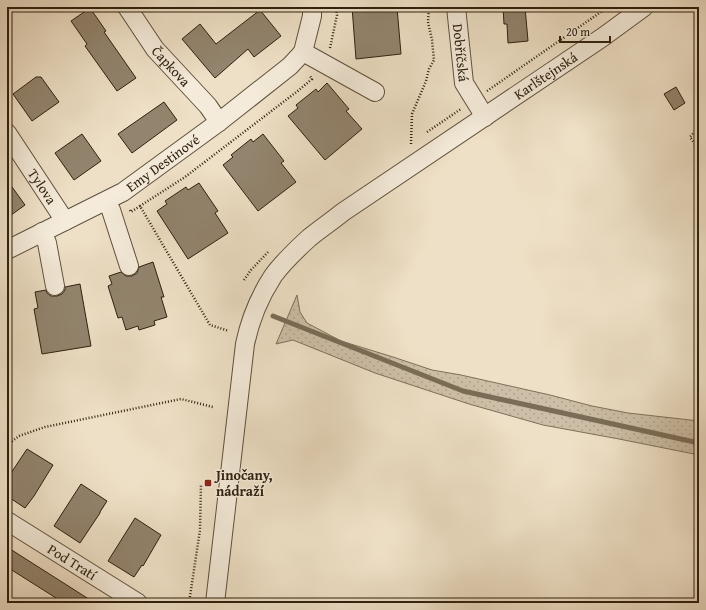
<svg xmlns="http://www.w3.org/2000/svg" width="706" height="610" viewBox="0 0 706 610" font-family="'Gentium Book Plus',serif">
<defs>
<pattern id="grass-dots" width="8" height="8" patternUnits="userSpaceOnUse"><rect width="8" height="8" fill="#cdbfa7"/><path d="M2 2h.1M6 6h.1" fill="none" stroke="#b0a48f" stroke-width="1.8" stroke-linecap="round"/></pattern>
</defs>
<rect width="100%" height="100%" fill="#eee0c6"/>
<filter id="stains"><feTurbulence type="fractalNoise" baseFrequency=".005" numOctaves="4"/><feColorMatrix values="0 0 0 0 .2 0 0 0 0 .09 0 0 0 0 .02 0 0 0 .5 -.17"/></filter>
<radialGradient id="worn" r=".72"><stop offset=".6" stop-color="#630" stop-opacity="0"/><stop offset="1" stop-color="#630" stop-opacity=".3"/></radialGradient>
<!-- grass -->
<path fill="url(#grass-dots)" stroke="#7e705a" d="M 297,295 L 300,312 L 307,323 L 341,341 L 393,357 L 432,370 L 461,375 L 550,395 L 592,406 L 628,413 L 699,421 L 699,455 L 619,439 L 543,425 L 469,404 L 375,373 L 293,340 L 276,344 Z"/>
<g fill="none" stroke-linecap="round" stroke-linejoin="round">
<!-- stream -->
<path stroke="#7a6c57" stroke-width="5" d="M 273,316 L 463,391 L 699,443"/>
</g>
<!-- building -->
<g fill="#92846e" stroke="#2e200e">
<path d="M 352,7 L 397,7 L 401,54 L 356,59 Z"/>
<path d="M 503,7 L 525,7 L 528,41 L 508,43 L 507,24 L 504,24 Z"/>
<path d="M 90,8 L 106,31 L 104,32 L 136,78 L 117,91 L 85,46 L 87,44 L 71,21 Z"/>
<path d="M 260,10 L 281,36 L 254,57 L 248,49 L 215,78 L 182,39 L 200,24 L 216,44 Z"/>
<path d="M 36,77 L 41,77 L 59,102 L 32,121 L 13,94 Z"/>
<path d="M 327,83 L 349,109 L 346,111 L 362,129 L 325,160 L 288,116 L 298,108 L 296,105 L 316,89 L 318,92 Z"/>
<path d="M 676,87 L 685,103 L 674,110 L 664,94 Z"/>
<path d="M 164,102 L 177,120 L 132,153 L 118,134 Z"/>
<path d="M 82,134 L 101,161 L 74,180 L 55,153 Z"/>
<path d="M 263,134 L 284,161 L 281,163 L 296,182 L 258,211 L 223,165 L 233,157 L 231,155 L 251,139 L 253,142 Z"/>
<path d="M 7,180 L 25,205 L 7,218 Z"/>
<path d="M 199,183 L 218,211 L 215,213 L 228,233 L 188,259 L 157,211 L 167,204 L 165,201 L 186,187 L 188,190 Z"/>
<path d="M 153,262 L 164,297 L 161,297 L 167,317 L 154,321 L 155,325 L 139,330 L 138,326 L 126,330 L 122,317 L 118,318 L 108,286 L 112,284 L 109,276 L 121,272 L 126,276 L 132,276 L 137,273 L 139,267 Z"/>
<path d="M 80,284 L 91,346 L 42,354 L 34,309 L 38,308 L 35,292 L 46,290 L 47,293 L 51,296 L 57,296 L 62,294 L 65,290 L 65,287 Z"/>
<path d="M 27,449 L 53,465 L 34,496 L 25,508 L 7,496 L 7,479 Z"/>
<path d="M 81,484 L 107,501 L 100,512 L 100,513 L 80,543 L 54,526 Z"/>
<path d="M 135,518 L 161,535 L 143,566 L 142,565 L 134,577 L 108,561 Z"/>
<path d="M 7,547 L 95,603 L 64,603 L 7,567 Z"/>
</g>
<g fill="none" stroke-linecap="round" stroke-linejoin="round">
<!-- minor casing -->
<g stroke="#5e503c" stroke-width="20">
<g id="minor">
<path id="s1" d="M 127,7 L 155,49 L 208,106 L 219,122"/>
<path d="M 312,7 L 312,16 L 303,52 L 375,92"/>
<path id="s2" d="M 456,7 L 464,83 L 485,117"/>
<path id="s3" d="M 7,133 L 65,221"/>
<path d="M 106,201 L 111,210 L 129,266"/>
<path d="M 42,232 L 47,243 L 55,286"/>
<path id="s4" d="M 7,250 L 123,192 L 219,122 L 290,66 L 303,52"/>
<path id="s5" d="M 7,521 L 138,603"/>
<path id="s6" d="M 215,603 L 245,344 C 250,320 260,296 273,276 C 283,262 297,249 309,238 C 320,229 332,221 343,212 L 603,37 L 644,7"/>
</g>
</g>
<!-- path -->
<g stroke="#2e200e" stroke-width="2.5" stroke-dasharray="1 2" stroke-linecap="butt">
<path d="M 330,48 L 337,15 L 336,7"/>
<path d="M 487,91 L 608,7"/>
<path d="M 699,127 L 690,137 L 699,150"/>
<path d="M 427,132 L 461,109"/>
<path d="M 411,144 L 412,114 L 426,81 L 429,69 L 434,60 L 432,40 L 428,22 L 429,7"/>
<path d="M 140,206 L 185,177 L 299,90 L 312,79 L 310,76"/>
<path d="M 130,210 L 131,212 L 140,206 L 210,325 L 229,331"/>
<path d="M 244,280 L 251,270 L 268,252"/>
<path d="M 7,445 L 19,436 L 45,427 L 181,399 L 213,407"/>
<path d="M 155,600 L 157,602 L 166,603"/>
<path d="M 189,603 L 200,530 L 201,485"/>
</g>
<!-- minor -->
<use href="#minor" stroke="#f4ebda" stroke-width="18"/>
</g>
<!-- markers -->
<rect fill="#8f2418" stroke="#f4ebda" stroke-width="1.5" x="204" y="479" width="8" height="8" rx="2"/>
<g text-anchor="middle" stroke-width="3" stroke-linejoin="round" paint-order="stroke">
<!-- street labels -->
<g font-size="14" fill="#2e200e" stroke="#f4ebda">
<text dy="5" stroke="none"><textPath href="#s2" startOffset="46">Dobříčská</textPath></text>
<text dy="5" stroke="none"><textPath href="#s1" startOffset="74">Čapkova</textPath></text>
<text dy="5" stroke="none"><textPath href="#s6" startOffset="674">Karlštejnská</textPath></text>
<text dy="5" stroke="none"><textPath href="#s4" startOffset="179">Emy Destinové</textPath></text>
<text dy="5" stroke="none"><textPath href="#s3" startOffset="64">Tylova</textPath></text>
<text dy="5" stroke="none"><textPath href="#s5" startOffset="77">Pod Tratí</textPath></text>
</g>
<!-- poi labels -->
<g font-size="14" font-weight="bold" fill="#2e200e" stroke="#f4ebda" text-anchor="start">
<text x="216" y="480">Jinočany,<tspan x="216" dy="16">nádraží</tspan></text>
</g>
</g>
<!-- margin -->
<rect width="706" height="610" fill="none" stroke="#eee0c6" stroke-width="24"/>
<rect x="8" y="8" width="690" height="594" fill="none" stroke="#2e200e" stroke-width="2"/>
<rect x="12" y="12" width="682" height="586" fill="none" stroke="#2e200e"/>
<!-- scale -->
<path d="M560 36v6h50v-6" fill="none" stroke="#2e200e" stroke-width="2"/>
<text x="566" y="36" font-size="12" fill="#2e200e" stroke="#f4ebda" stroke-width="3" paint-order="stroke">20 m</text>
<rect width="100%" height="100%" filter="url(#stains)"/>
<rect width="100%" height="100%" fill="url(#worn)"/>
</svg>
